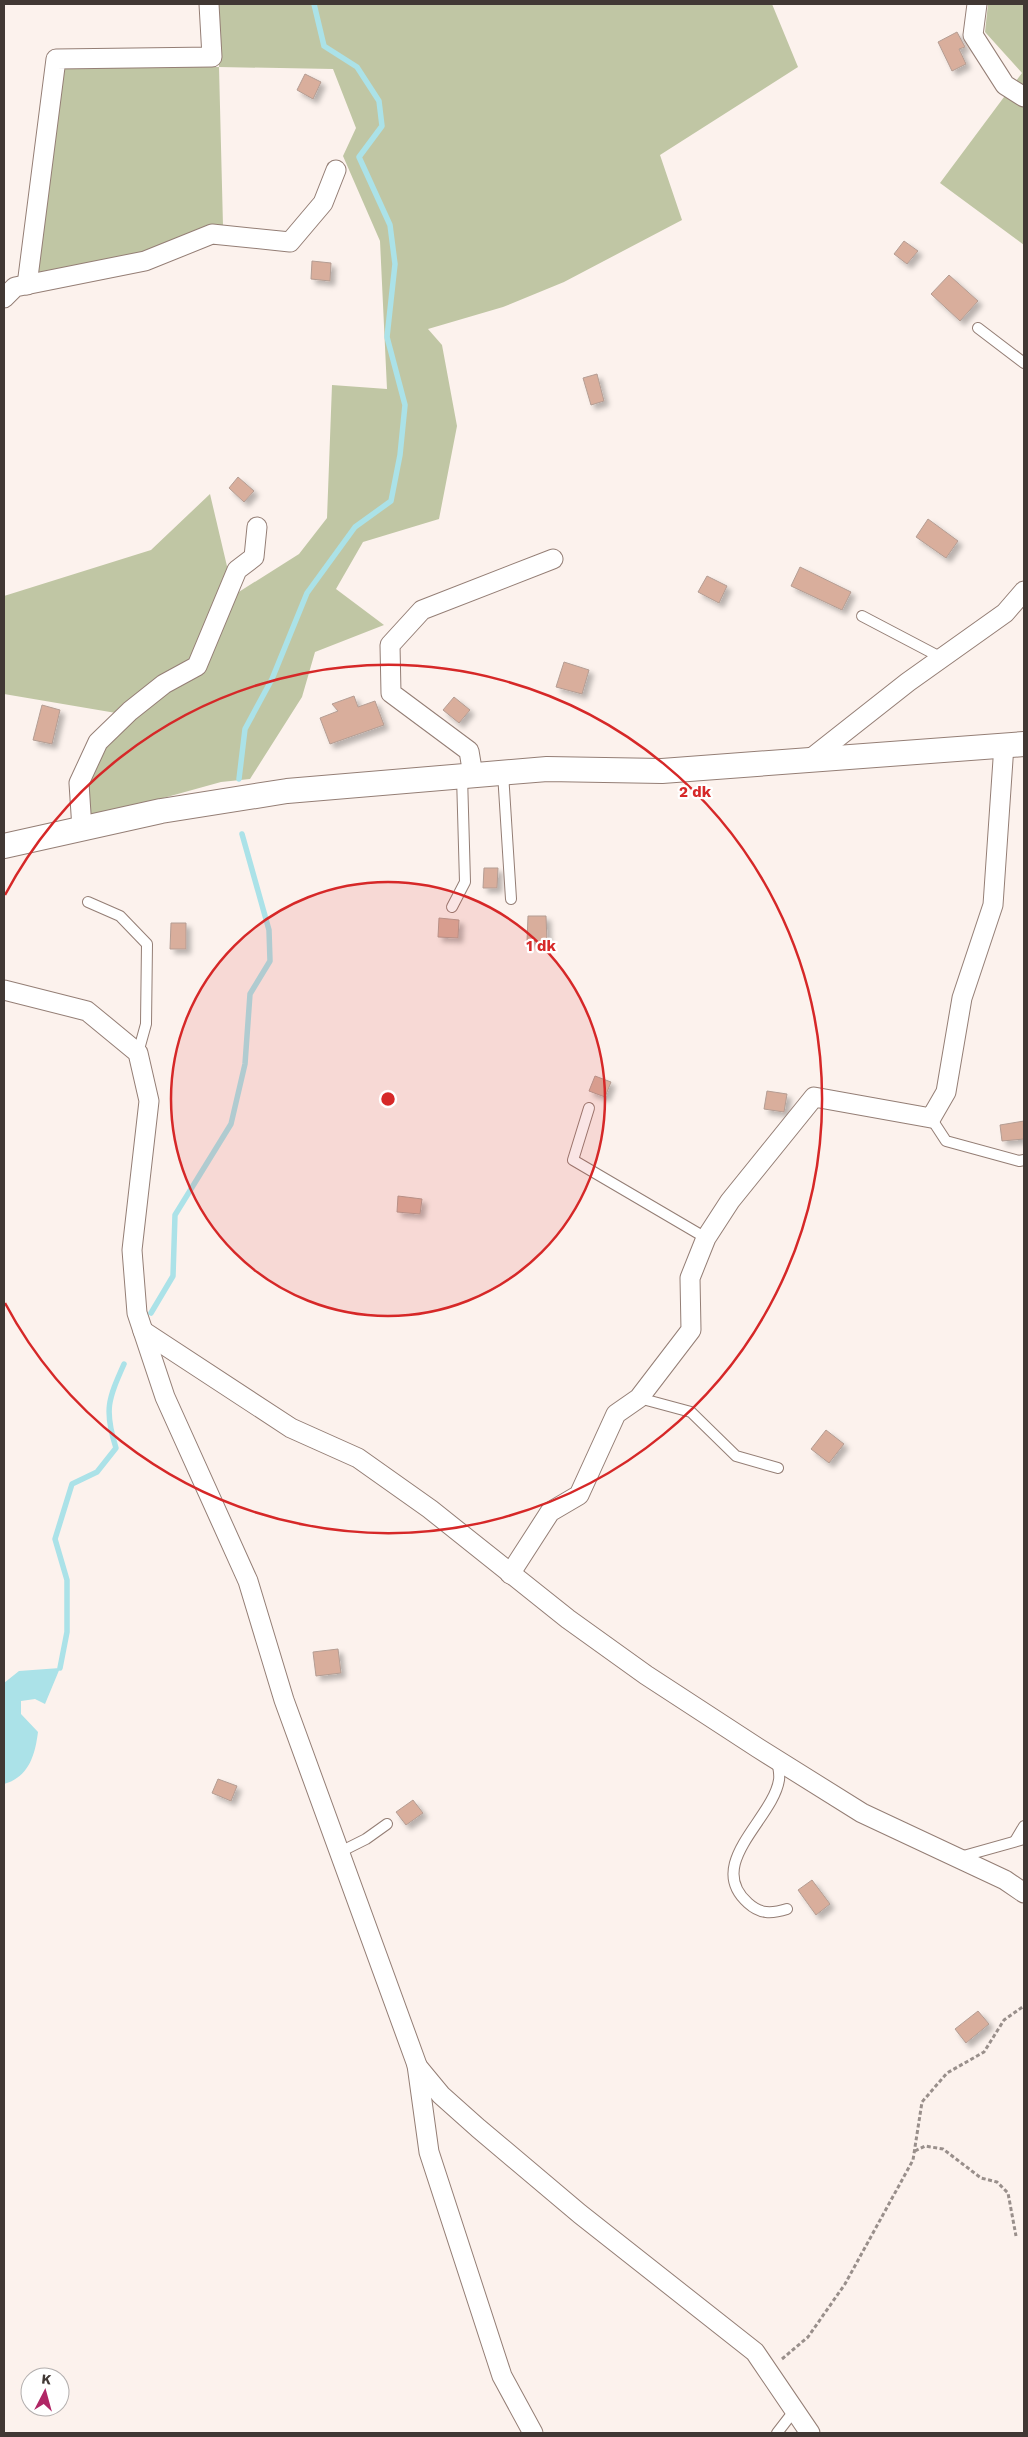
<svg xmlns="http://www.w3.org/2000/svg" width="1028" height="2437" viewBox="0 0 1028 2437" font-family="'Work Sans',sans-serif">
<defs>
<filter id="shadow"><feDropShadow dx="4.5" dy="4.5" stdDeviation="2.5" flood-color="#0004"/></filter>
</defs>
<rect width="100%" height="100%" fill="#fcf2ed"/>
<!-- green -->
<g fill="#c0c6a4">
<path d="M 216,4 L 772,4 L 798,67 L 660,155 L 682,220 L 564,282 L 503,307 L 428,329 L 442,345 L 457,426 L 439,519 L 363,542 L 336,589 L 384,625 L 315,652 L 302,697 L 250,779 L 221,782 L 91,818 L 86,783 L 105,743 L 168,691 L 202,673 L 234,595 L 299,554 L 327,518 L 332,385 L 387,389 L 380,241 L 343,156 L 356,128 L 333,69 L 219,67 L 223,226 L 146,255 L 34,278 L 60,66 L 219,67 Z"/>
<path d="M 988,4 L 1024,4 L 1024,245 L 940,183 L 1022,73 L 985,32 Z"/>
<path d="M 210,494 L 230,579 L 196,659 L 163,674 L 116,713 L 4,694 L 4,596 L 151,550 Z"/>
</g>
<!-- water -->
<path fill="#abe2e8" d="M 60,1668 L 45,1704 L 35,1699 L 21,1701 L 21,1714 L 38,1732 C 35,1755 29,1777 4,1784 L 4,1683 L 19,1671 Z"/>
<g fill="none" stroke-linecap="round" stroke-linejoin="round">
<!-- stream -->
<g stroke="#abe2e8" stroke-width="5.5">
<path d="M 239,779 L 245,729 L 272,679 L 307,593 L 355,527 L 391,501 L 400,455 L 405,405 L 387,337 L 395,264 L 390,225 L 359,157 L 382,126 L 379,101 L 357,67 L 324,46 L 314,4"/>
<path d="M 151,1313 L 173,1276 L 175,1215 L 231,1124 L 245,1064 L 250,994 L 270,961 L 269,930 L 242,834"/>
<path d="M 60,1668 L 67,1632 L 67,1580 L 55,1539 L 72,1484 L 97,1472 L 116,1448 C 104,1410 108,1400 124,1364"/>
</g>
</g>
<!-- building -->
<g fill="#d9ae9c" stroke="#b49d93" filter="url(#shadow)">
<path d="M 957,32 L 965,47 L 959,49 L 966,64 L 952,71 L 938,42 Z"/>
<path d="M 305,74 L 321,82 L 313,99 L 297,90 Z"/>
<path d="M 904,241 L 918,251 L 907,264 L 894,254 Z"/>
<path d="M 312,261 L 331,263 L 330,281 L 311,279 Z"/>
<path d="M 949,275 L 978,301 L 960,321 L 931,294 Z"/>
<path d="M 597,374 L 604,401 L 591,405 L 583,378 Z"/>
<path d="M 238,477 L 254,491 L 244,502 L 229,488 Z"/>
<path d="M 928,519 L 958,541 L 946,558 L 916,537 Z"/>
<path d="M 800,567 L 851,592 L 842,610 L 791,586 Z"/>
<path d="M 707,576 L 727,586 L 719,603 L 698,592 Z"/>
<path d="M 564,662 L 589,670 L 582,694 L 556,687 Z"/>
<path d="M 354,696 L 358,707 L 375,701 L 384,725 L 330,744 L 320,718 L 338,711 L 332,704 Z"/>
<path d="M 454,697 L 470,710 L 459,723 L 443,710 Z"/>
<path d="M 42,705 L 60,710 L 52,744 L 33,740 Z"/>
<path d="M 484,868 L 498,868 L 497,888 L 483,888 Z"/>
<path d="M 528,916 L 546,916 L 547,942 L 527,942 Z"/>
<path d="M 439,918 L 459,920 L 458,938 L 438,937 Z"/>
<path d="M 171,923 L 186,923 L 186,949 L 170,949 Z"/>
<path d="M 595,1076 L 611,1082 L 605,1097 L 589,1091 Z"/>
<path d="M 767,1091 L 787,1094 L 784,1112 L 764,1109 Z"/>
<path d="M 1024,1121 L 1024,1139 L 1002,1141 L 1000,1125 Z"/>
<path d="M 398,1196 L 422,1199 L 420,1214 L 397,1212 Z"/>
<path d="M 826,1430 L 844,1444 L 829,1463 L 811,1449 Z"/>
<path d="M 338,1649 L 341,1673 L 316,1676 L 313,1652 Z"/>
<path d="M 218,1779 L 237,1786 L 231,1801 L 212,1793 Z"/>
<path d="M 413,1800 L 423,1813 L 406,1825 L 396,1812 Z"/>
<path d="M 812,1880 L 830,1904 L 816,1915 L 798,1890 Z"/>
<path d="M 978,2011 L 989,2024 L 966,2043 L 955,2029 Z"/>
</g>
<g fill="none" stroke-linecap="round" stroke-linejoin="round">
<!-- service casing -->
<g stroke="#947e75" stroke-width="12">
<g id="service">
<path d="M 978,328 L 1024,363"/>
<path d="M 862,616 L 942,658"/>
<path d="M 503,773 L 511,899"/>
<path d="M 88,902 L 120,916 L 147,944 L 146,1024 L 138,1053"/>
<path d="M 452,907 L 465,882 L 462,776"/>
<path d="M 589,1108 L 573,1160 L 706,1238"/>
<path d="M 931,1118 L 946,1141 L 1019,1161 L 1024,1160"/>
<path d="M 639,1398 L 691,1412 L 736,1456 L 778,1468"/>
<path d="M 777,1760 C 778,1766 780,1774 779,1780 C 773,1819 704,1864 748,1903 C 760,1914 771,1914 787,1909"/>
<path d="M 1015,1841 L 1024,1826"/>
<path d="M 340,1852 L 366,1839 L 387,1824"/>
<path d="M 960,1857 L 1024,1839"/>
<path d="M 777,2433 L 794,2411"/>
</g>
</g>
<!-- minor casing -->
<g stroke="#947e75" stroke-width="21">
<g id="minor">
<path d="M 977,4 L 973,35 L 1005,85 L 1024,97"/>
<path d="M 27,285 L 56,59 L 212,57 L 209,4"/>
<path d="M 4,298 L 15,287 L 145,261 L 212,234 L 290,242 L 323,203 L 336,170"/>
<path d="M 809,760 L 908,682 L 1005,613 L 1024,591"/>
<path d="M 473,775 L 469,751 L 391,693 L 390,645 L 422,610 L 553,559"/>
<path d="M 82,829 L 79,783 L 98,742 L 130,711 L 164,684 L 197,666 L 237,570 L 254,557 L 257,527"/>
<path d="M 4,990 L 87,1011 L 138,1053 L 149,1101 L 132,1250 L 137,1313 L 165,1397 L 248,1581 L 284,1700 L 417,2065 L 429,2152 L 502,2376 L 533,2433"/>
<path d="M 143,1331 L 291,1428 L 358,1458 L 430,1509 L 568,1619 L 646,1675 L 758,1748 L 862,1813 L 1005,1880 L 1024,1893"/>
<path d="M 510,1574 L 550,1512 L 579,1495 L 616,1414 L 639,1398 L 691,1330 L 690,1278 L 706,1238 L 730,1201 L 814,1097 L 931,1118 L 946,1092 L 962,998 L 993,905 L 1004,745"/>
<path d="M 417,2066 L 441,2095 L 478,2128 L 580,2214 L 755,2352 L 810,2433"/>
</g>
</g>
<!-- tertiary casing -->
<g stroke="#947e75" stroke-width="26">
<path id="tertiary" d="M 4,846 L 161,811 L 287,791 L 547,769 L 662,771 L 1024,744"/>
</g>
<!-- path -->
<g stroke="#998f8b" stroke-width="3" stroke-dasharray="4 2.5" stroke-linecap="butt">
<path d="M 915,2151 L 925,2146 L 943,2149 L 981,2178 L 997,2182 L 1008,2193 L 1016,2236"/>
<path d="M 782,2359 L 808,2337 L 845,2284 L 913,2160 L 922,2102 L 947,2073 L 984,2052 L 1004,2020 L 1024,2006"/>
</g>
<!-- service -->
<use href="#service" stroke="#fff" stroke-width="10"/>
<!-- minor -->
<use href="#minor" stroke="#fff" stroke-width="19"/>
<!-- tertiary -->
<use href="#tertiary" stroke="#fff" stroke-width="24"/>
</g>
<!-- distance rings -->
<circle cx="388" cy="1099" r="217" fill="#d62828" fill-opacity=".12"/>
<g fill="none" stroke="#d62828" stroke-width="2.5">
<circle cx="388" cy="1099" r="217"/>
<path d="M5 895A434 434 0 1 1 5 1303"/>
</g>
<circle cx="388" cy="1099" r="8" fill="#d62828" stroke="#fff" stroke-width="2.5"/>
<g font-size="15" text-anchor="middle" font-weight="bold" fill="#d62828" stroke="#fff" stroke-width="4.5" stroke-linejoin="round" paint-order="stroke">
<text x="695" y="797">2 dk</text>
<text x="541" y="951">1 dk</text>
</g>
<!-- border -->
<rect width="1028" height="2437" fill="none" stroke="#413834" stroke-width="10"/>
<!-- north arrow -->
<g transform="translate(45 2392) rotate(6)"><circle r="24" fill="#ffffff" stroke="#b3afae"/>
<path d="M0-4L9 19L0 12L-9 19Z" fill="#b02665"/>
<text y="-8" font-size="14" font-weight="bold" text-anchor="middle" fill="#413834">K</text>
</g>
</svg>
